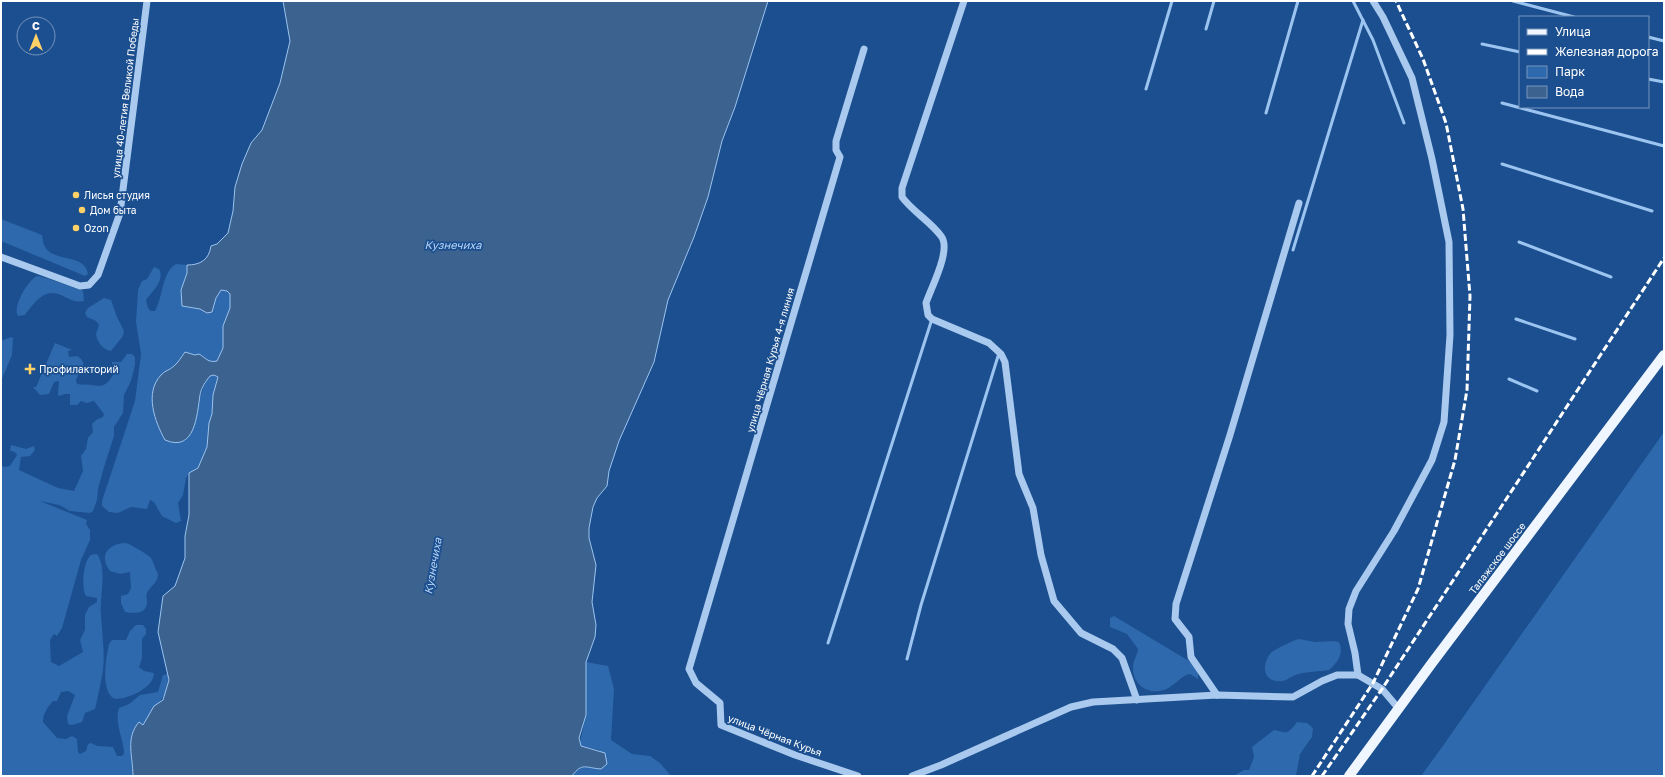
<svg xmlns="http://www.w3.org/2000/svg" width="1665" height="777" viewBox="0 0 1665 777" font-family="'Golos Text',sans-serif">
<rect width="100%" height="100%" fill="#1b4f8f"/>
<!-- green -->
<g fill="#2e69ad">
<path d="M 1,219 L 42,235 C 43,239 43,244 45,247 C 55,263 85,253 88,274 L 85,276 L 1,241 Z"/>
<path d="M 176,264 L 187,265 L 187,273 L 181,290 L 183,306 L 200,309 L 204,311 L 215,303 L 216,298 L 221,290 L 227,291 L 230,294 L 230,308 L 223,335 L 223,348 L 217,361 L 207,361 L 204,357 L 185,352 C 182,356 178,363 174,367 C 170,370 164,371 161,375 C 145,394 154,421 165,440 L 185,441 C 201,421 195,395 210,376 L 214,375 L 218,377 L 206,451 L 198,468 L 189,473 L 186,478 L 183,495 L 178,503 L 181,521 L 176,523 L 162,516 L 154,502 L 150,500 L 147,509 L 131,507 L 118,513 L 109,512 L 102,506 L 102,501 L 135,401 L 141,354 L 136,322 L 138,290 L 142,281 L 147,279 L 154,267 L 159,269 C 165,281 153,290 146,300 L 148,308 L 151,311 L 155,311 C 163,297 162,272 176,264 Z"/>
<path d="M 37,276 C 42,276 76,288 83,291 L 84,301 C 75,303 70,299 63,296 C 45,286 34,303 25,315 L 18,316 C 12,307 28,280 37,276 Z"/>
<path d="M 104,298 L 111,300 L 117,317 L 124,331 L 123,336 L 111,351 C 103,350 97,342 96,334 L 99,325 L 96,321 L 87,317 L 85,313 L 88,308 Z"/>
<path d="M 11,337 L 13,338 L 12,355 L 1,381 L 1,341 Z"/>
<path d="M 55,343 L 72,350 L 68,351 L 69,357 L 77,356 C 90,364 79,370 76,380 L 77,384 C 82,385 86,384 91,385 C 103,387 106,386 113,375 L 112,362 L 121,362 L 127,354 L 132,354 L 135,357 L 135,365 L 131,381 L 124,395 L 123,413 L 114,427 L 114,436 L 104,467 L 98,489 L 97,500 L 93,511 L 90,513 L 70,511 L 59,505 L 40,501 L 87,520 L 86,524 L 90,530 L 90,540 L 81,560 L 62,628 L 57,636 L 54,634 L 50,640 L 51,662 L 59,666 L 83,652 L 80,640 L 85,630 L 85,615 L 89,607 L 97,602 L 97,598 L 86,596 C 81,588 83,561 91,555 C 92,554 96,554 97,554 C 108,570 99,596 101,615 C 102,632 105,652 103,670 C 101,683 98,696 95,709 L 85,713 L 82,722 L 72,725 L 68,724 L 67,716 L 75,695 L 68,691 L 61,692 L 57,701 L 53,701 C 47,708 43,714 43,722 L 57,738 L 66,739 L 72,736 L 77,739 L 78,752 L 80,754 L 86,751 L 88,744 L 91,743 L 97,746 L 113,747 L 117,756 L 122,756 L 124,754 C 124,739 114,724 119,708 L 129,704 L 140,695 L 158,692 L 163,675 L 168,674 C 170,699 153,705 143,725 L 139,722 C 125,738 133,758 133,776 L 1,776 L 1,465 L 4,467 L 10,466 L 17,455 L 16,453 L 10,450 L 11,445 L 26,449 L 34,446 L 35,450 L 30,456 L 21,457 L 19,470 L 58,488 L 74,491 L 83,471 L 81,456 L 86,449 L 88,438 L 93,432 L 92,424 L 96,420 L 103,417 L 104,414 L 94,401 L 87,403 L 81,401 L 77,405 L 70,405 L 70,394 L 64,394 L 60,396 L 58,395 L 59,381 L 54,382 L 49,394 L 40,395 L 33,387 L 36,387 Z"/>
<path d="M 1664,432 L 1664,776 L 1421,776 L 1442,747 Z"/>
<path d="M 126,543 C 130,544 149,555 151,558 C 154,563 155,569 158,574 C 158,583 151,585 147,593 C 146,596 147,599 147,602 C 147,614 134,614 125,612 L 121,603 L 121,596 L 128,594 L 131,588 L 130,572 L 120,574 L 110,571 C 98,555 109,543 126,543 Z"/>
<path d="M 1114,616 L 1189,661 C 1195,667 1199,671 1198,679 L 1190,674 C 1182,675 1177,683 1170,687 C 1153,698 1132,687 1133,667 C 1133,661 1137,656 1138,649 L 1127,634 L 1110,627 L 1110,618 Z"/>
<path d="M 136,625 L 143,625 L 146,629 L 146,634 L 142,639 L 142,658 L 139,667 L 144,671 L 154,673 C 154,688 128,699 115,699 C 100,692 106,658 109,644 L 112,640 L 126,640 L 130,631 Z"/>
<path d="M 1299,639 L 1315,642 L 1334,641 L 1339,642 C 1344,654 1338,662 1329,670 C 1319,672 1309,671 1299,674 C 1290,676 1286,683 1276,681 C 1261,679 1263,660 1272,652 C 1276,649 1294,640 1299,639 Z"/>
<path d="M 586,662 L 608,666 L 614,689 L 611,740 L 632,754 L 650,756 L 660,763 L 671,776 L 572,776 C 586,757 596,776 607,764 L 599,750 L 581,746 L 580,742 L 586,715 Z"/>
<path d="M 1297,722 L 1307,723 L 1313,728 L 1312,737 L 1300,754 L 1296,776 L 1233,776 L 1244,770 L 1249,770 L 1254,757 L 1252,747 L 1274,730 C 1288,733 1287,735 1297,722 Z"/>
</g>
<!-- water -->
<path fill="#3c6290" stroke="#9cc4f0" d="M 283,1 L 768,1 L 735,107 L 722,141 L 708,197 L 694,237 L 668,300 L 654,362 L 619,441 L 609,471 L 607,486 L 597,498 L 593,507 L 589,528 L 589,538 L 596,565 L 592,602 L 596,625 L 595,637 L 586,662 L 586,715 L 579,738 L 581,746 L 605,753 L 607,764 L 601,769 C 586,768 582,762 572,776 L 133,776 C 133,757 125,738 139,722 L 143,725 L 154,706 L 163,700 L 169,680 L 158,632 L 163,596 L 175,586 L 185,558 L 185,536 L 189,515 L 189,473 L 198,468 L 207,447 L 209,423 L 212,414 L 213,395 L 218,377 L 214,375 L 210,376 C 206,381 201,388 200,395 C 197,415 195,453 165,440 C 155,422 144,393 161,375 C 164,371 170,370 174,366 C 178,363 182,356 185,352 L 195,355 L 199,354 C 206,358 208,363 217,361 L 223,348 L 223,326 L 230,308 L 230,294 L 227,291 L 221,290 L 216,298 L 212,312 L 207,313 L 200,309 L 182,306 L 181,290 L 187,273 L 187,265 C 200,265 209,260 211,246 L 217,244 L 228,233 L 233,211 L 235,187 L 242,164 L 251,143 L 262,130 L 280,83 L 290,41 Z"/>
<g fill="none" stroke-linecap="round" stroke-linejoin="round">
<!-- stream -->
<g stroke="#9cc4f0" stroke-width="3">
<path d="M 1353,1 L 1373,40 L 1404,123"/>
<path d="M 1513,1 L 1574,17"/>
<path d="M 1206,29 L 1214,1"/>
<path d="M 1648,37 L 1664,41"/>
<path d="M 1482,44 L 1520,52"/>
<path d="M 1648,79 L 1664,82"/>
<path d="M 1146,89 L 1172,1"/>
<path d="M 1502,103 L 1664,146"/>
<path d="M 1266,113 L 1298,1"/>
<path d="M 1502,164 L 1652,211"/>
<path d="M 1519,242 L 1611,277"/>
<path d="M 1293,250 L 1363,20"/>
<path d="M 1516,319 L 1575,339"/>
<path d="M 1509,379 L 1537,391"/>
<path d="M 828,643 L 931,322"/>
<path d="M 907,659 L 921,605 L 999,353"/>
</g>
<!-- minor -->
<g stroke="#a9c9ee" stroke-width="7">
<path d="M 964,1 L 902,188 L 902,197 C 913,212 930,221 941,236 C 952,249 931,288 926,303 L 928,315 L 932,319 L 989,343 L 1001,354 L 1005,362 L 1019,474 L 1033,508 L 1041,555 L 1054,601 L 1081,633 L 1113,649 L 1122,658 L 1137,700"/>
<path d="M 1,257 L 80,286 L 89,285 L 98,275 L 120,213 L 147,1"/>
<path d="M 1358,675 L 1355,653 L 1348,624 L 1349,609 L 1356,591 L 1394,531 L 1432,460 L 1444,422 L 1450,335 L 1449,242 L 1432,159 L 1412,78 L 1383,17 L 1373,1"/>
<path d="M 1217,695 L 1191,657 L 1189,637 L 1175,619 L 1176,604 L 1230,435 L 1299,203"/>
<path d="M 858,776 L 795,755 L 721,725 L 720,703 L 696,683 L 689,669 L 840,157 L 836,150 L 836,141 L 864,49"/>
<path d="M 912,776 L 941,765 L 1071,707 L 1093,702 L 1217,695 L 1293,697 L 1322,681 L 1337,675 L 1358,675 L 1382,689 L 1399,709"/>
</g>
<!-- major -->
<path stroke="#f0f6ff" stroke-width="10" d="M 1349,776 L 1432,663 L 1664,355"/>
<!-- rail -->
<g stroke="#fff" stroke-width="3" stroke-dasharray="7 3" stroke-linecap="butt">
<path d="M 1312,776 L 1373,683 L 1418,589 L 1455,460 L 1467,390 L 1470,296 L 1463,209 L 1446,123 L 1423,59 L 1396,1"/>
<path d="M 1322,776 L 1382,689 L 1664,258"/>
</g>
</g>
<!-- markers -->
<g fill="#ffd166" stroke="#1b4f8f" stroke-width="1.5">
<circle cx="76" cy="195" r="4"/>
<circle cx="82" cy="210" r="4"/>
<circle cx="76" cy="228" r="4"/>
<path d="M28 363h4v4h4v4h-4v4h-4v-4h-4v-4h4z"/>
</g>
<g text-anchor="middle" stroke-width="3.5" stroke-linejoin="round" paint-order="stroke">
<!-- street labels -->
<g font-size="10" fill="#fff" stroke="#1b4f8f">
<text transform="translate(125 98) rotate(-83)" y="4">улица 40-летия Великой Победы</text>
<text transform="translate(770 360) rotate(-74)" y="4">улица Чёрная Курья 4-я линия</text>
<text transform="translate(1497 558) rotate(-53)" y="4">Талажское шоссе</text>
<text transform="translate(775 735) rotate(21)" y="4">улица Чёрная Курья</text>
</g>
<!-- poi labels -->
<g font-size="10" fill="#fff" stroke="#1b4f8f" text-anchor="start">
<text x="84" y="199">Лисья студия</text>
<text x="90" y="214">Дом быта</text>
<text x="84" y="232">Ozon</text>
<text x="39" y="373">Профилакторий</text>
</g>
<!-- water labels -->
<g font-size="11" font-style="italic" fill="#b5d3f5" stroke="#1b4f8f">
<text x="453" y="249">Кузнечиха</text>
<text transform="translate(433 566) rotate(-80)" y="4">Кузнечиха</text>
</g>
</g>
<!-- border -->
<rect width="1665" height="777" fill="none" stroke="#ffffff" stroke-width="4"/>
<!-- legend -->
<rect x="1519" y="16" width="130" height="92" fill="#1b4f8f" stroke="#7695bc"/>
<rect x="1527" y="29" width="20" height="6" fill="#f0f6ff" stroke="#7695bc"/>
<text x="1555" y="36" font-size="12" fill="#ffffff">Улица</text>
<rect x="1527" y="49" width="20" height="6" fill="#ffffff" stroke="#7695bc"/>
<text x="1555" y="56" font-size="12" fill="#ffffff">Железная дорога</text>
<rect x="1527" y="66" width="20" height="12" fill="#2e69ad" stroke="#7695bc"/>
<text x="1555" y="76" font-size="12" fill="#ffffff">Парк</text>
<rect x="1527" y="86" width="20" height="12" fill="#3c6290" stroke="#7695bc"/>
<text x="1555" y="96" font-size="12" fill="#ffffff">Вода</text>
<!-- north arrow -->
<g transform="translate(36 36)"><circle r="19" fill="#1b4f8f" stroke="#7695bc"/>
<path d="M0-3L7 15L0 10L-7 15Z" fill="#ffd166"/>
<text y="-6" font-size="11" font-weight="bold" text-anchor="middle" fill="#ffffff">С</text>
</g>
</svg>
